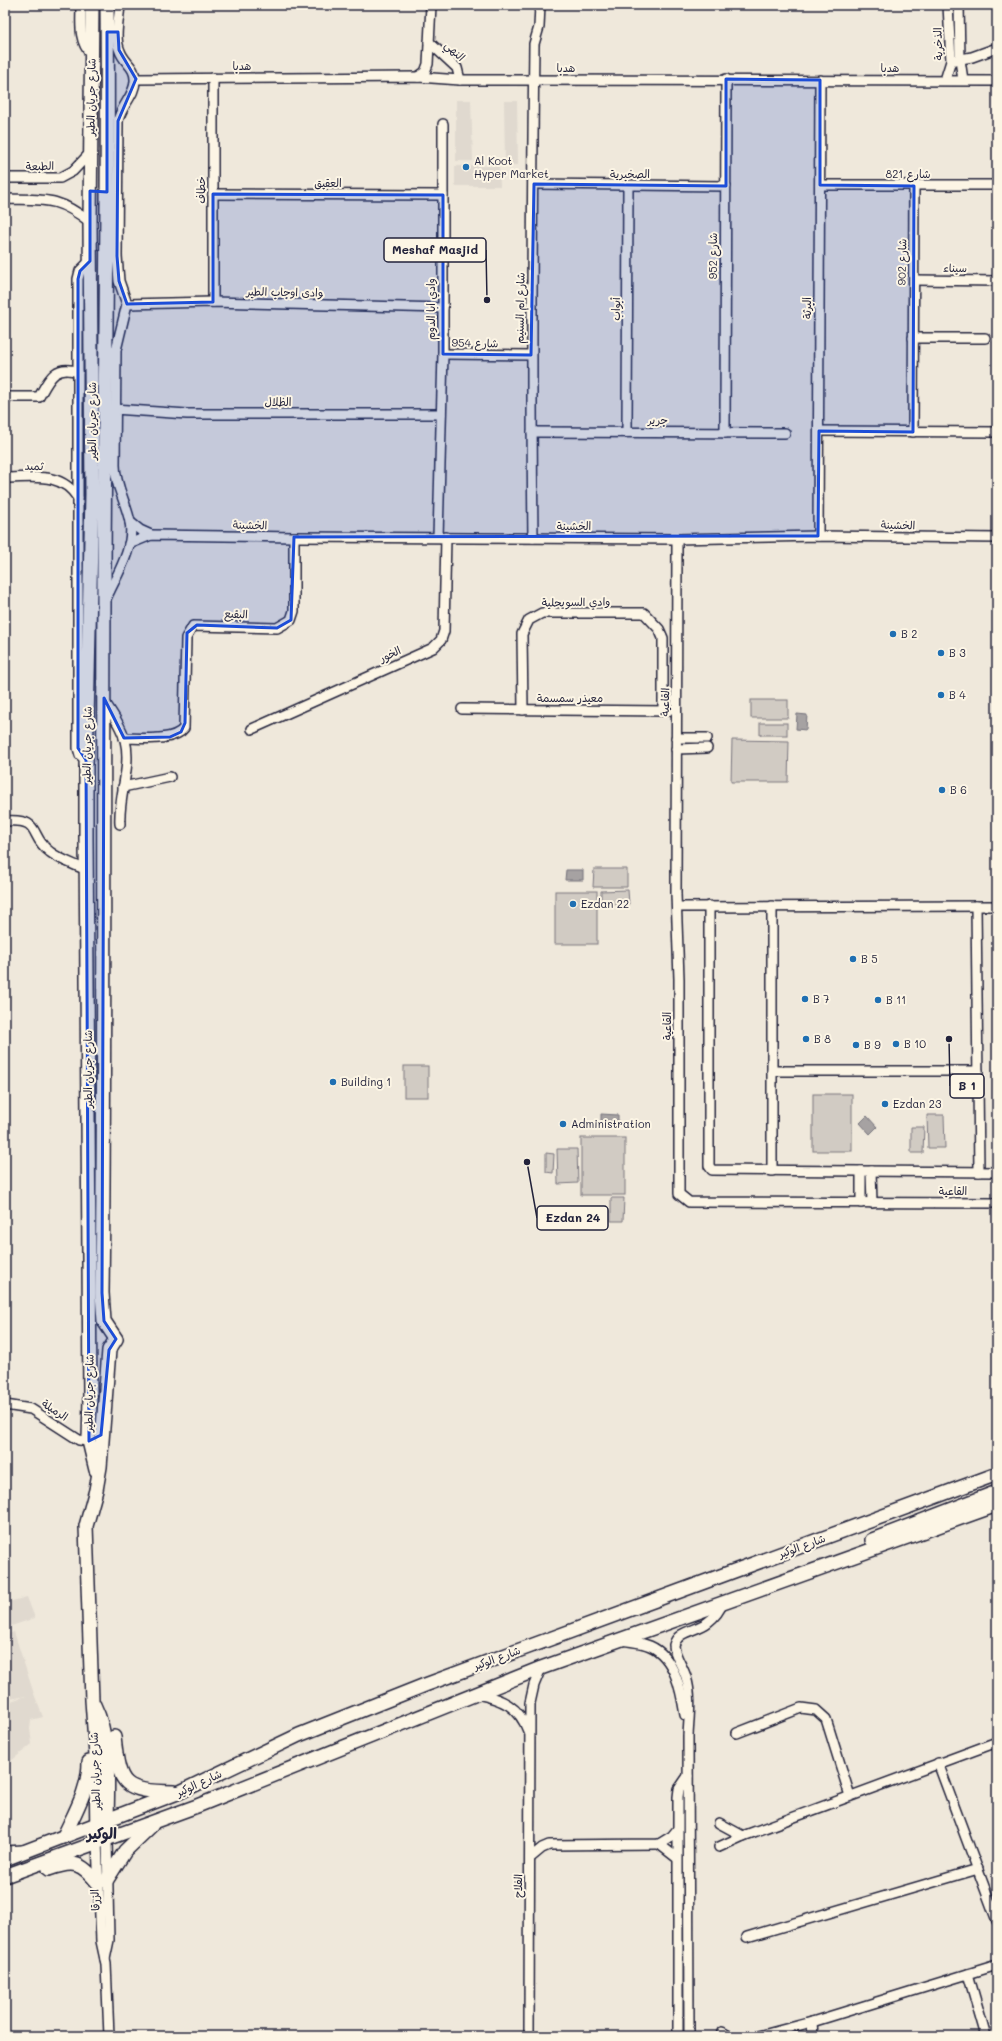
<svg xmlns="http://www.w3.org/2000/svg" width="1002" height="2041" viewBox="0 0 1002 2041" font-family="Mali,'Playpen Sans Arabic',sans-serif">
<rect width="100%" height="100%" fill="#efe8db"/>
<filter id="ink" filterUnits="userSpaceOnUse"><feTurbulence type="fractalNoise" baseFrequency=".025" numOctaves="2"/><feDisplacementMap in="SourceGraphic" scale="8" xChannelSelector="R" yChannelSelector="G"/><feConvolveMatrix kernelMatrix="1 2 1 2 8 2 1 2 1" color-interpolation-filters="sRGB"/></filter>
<g filter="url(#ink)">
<!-- built -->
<g fill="#e0d9cf">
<path d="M 456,100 L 471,100 L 473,161 L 456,161 Z"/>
<path d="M 504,101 L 517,101 L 518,165 L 505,165 Z"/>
<path d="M 455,166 L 499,166 L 500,186 L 455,186 Z"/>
<path d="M 27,1597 L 35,1618 L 5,1628 L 5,1603 Z"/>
<path d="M 14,1632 L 34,1694 L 43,1717 L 31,1720 L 30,1729 L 32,1744 L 11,1761 L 5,1744 L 5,1703 L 26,1696 L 5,1700 L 5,1635 Z"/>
</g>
<!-- green -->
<g fill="#d1cbc3" stroke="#7a767f">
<rect x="751" y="700" width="37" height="18"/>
<rect x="760" y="723" width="27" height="12"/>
<path d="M 732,740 L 789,741 L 788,782 L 731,782 Z"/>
<path d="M 594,869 L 627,869 L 627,887 L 593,887 Z"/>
<path d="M 628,890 L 629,904 L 601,904 L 601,891 Z"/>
<rect x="555" y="891" width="42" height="53"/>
<rect x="404" y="1066" width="24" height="31"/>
<rect x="813" y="1094" width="39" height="57"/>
<path d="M 927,1115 L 944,1115 L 945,1148 L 928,1148 Z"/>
<path d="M 911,1127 L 924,1127 L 923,1153 L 911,1153 Z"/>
<rect x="581" y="1138" width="44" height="57"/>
<path d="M 557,1149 L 577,1149 L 578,1183 L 558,1184 Z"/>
<path d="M 546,1153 L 554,1154 L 553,1173 L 546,1172 Z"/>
<path d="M 611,1198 L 624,1198 L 623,1221 L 611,1221 Z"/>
</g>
<!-- water -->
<g fill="#a6a2a2" stroke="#716f79">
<path d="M 797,714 L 807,715 L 806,730 L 796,729 Z"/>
<path d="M 566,870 L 583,870 L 583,880 L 565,880 Z"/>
<path d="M 601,1114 L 618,1115 L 618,1124 L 601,1123 Z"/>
<path d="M 867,1116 L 877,1127 L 870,1134 L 860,1123 Z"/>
</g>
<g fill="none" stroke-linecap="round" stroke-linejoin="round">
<!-- street casing -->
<g stroke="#22223b" stroke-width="12">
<g id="street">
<path d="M 81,5 C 81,22 78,41 91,54"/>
<path d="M 959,5 L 960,60 L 963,80"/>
<path d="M 429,42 L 457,68 L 460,80"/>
<path d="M 955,60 L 972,57 L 997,48"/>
<path d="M 418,77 L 425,72 L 428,64 L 431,5"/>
<path d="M 213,78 L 213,302"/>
<path d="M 136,79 L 418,77 L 460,80 L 997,81"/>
<path d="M 945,80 L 951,61 L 948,5"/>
<path d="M 5,178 L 60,178 L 73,171 L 90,153"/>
<path d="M 534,184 L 726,186"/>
<path d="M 820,185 L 997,185"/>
<path d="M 213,194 L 443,195"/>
<path d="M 5,199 C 45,200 57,196 90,222"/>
<path d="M 914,280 L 997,281"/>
<path d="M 127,304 L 213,302 L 443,308"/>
<path d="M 913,338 L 985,338"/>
<path d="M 443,354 L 531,355"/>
<path d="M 5,397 L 39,397 C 49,379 55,364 78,372"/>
<path d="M 114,409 L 187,414 L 441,414"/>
<path d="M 819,431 L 997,432"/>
<path d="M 532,432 L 785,433"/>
<path d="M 627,432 L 628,186"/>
<path d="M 913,432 L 914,186"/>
<path d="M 725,433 L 726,79"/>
<path d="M 5,478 C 33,478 61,471 78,498"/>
<path d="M 130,522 L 140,530 L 151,535"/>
<path d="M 818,536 L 820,80"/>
<path d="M 438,537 L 443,354 L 443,124"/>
<path d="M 533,538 C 531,373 532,208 534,44 L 539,27 L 540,5"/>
<path d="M 677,539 L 676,894 L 679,979 L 679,1194 L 689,1202 L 997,1203"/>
<path d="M 129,544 L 151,535 L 294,537 L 677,539 L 818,536 L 997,538"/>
<path d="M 106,599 C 116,576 135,548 130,522 C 126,502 115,485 115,465 L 116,350 L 127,304 L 119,281 L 117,256 L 118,121 C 121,106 135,95 135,81 C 136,67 124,63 120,51 C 114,38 119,19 120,5"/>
<path d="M 104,701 C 112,713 121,726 125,740 C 132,767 118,796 120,824"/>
<path d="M 462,709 L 668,711"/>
<path d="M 523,710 L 522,634 L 529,620 L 542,613 L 644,613 L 659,629 L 663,638 L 663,711"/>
<path d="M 252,729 L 433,648 L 441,640 L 444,631 L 446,537"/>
<path d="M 124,738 C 141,738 174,742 184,728 L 186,638 L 193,626 L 277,628 L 291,620 L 294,611 L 294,537"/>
<path d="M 676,738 L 707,738"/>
<path d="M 676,749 L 707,748"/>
<path d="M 86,760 L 80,755 L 78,748 L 78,279 L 80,271 L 90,261"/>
<path d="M 123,787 L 170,777"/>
<path d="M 5,821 C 43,818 28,836 50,852 C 60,860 74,864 86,870"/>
<path d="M 709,906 L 709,1166 L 712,1170 L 997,1172"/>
<path d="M 976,906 L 979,1172"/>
<path d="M 677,907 L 997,906"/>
<path d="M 772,1071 L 978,1071"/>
<path d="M 772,1171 L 772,906"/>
<path d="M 861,1171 L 861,1203"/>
<path d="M 871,1171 L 872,1203"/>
<path d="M 5,1405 L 31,1409 L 79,1440 L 89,1441"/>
<path d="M 622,1640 C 631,1642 641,1642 650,1646 C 675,1657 681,1690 685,1715"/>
<path d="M 477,1694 C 502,1699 519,1706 528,1731"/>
<path d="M 737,1733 L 801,1708 L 816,1710 L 826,1719 L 850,1796"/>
<path d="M 938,1763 L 997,1921"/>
<path d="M 719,1823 L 743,1836"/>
<path d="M 97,1842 L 101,1941 L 106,1964 L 109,2036"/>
<path d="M 659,1844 L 677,1858"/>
<path d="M 719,1847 L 743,1836 L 997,1742"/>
<path d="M 5,1851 L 23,1850"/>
<path d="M 530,1858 L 542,1848 L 549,1845 L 659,1844 L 672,1836 L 677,1830"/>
<path d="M 747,1937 L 978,1869"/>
<path d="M 105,1959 L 109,1940 L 107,1839"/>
<path d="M 968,1974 L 986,2036"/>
<path d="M 812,2022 L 813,2036"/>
<path d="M 529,2036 L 530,1703 L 534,1685 L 541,1668"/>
<path d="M 678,2036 L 678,1797 L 679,1789 L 688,1776"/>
<path d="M 689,2036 L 688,1736 C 689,1716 692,1696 686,1677 C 683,1666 674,1656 674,1645 C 678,1630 697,1631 708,1622 C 715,1617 720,1610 723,1602"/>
<path d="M 721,2036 L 722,2032 L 729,2036"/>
<path d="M 759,2036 L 812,2022 L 997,1965"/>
</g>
</g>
<!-- secondary casing -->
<g stroke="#22223b" stroke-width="16">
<g id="secondary">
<path d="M 92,5 L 90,222 L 92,494 L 86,767 L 86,839 L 90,1397 L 89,1441 L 96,1470"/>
<path d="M 872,1540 L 997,1492"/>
<path d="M 94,1705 C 112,1741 107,1788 107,1827"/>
<path d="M 114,1737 C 119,1787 124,1791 174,1792"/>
<path d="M 64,1836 C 75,1812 89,1789 89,1762"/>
<path d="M 97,1842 L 96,1756 L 92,1700 L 86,1526 L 96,1490 L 100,1467 L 109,1350 L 116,1339 L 104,1321 L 102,1293 C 105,1063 103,832 104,601 C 104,402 109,204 107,5"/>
<path d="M 5,1859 L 180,1792 L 299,1735 L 425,1685 L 997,1474"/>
<path d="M 49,1869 C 74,1860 81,1862 98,1883"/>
<path d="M 5,1876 L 197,1806 L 541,1668 L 997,1505"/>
<path d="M 106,1881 L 125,1851 L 152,1825"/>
</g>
</g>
<!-- street -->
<use href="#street" stroke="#fcf5e5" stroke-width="9"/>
<!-- secondary -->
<use href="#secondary" stroke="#fcf5e5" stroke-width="13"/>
</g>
</g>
<!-- marked area -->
<path fill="#1d4ed8" fill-opacity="0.2" stroke="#1d4ed8" stroke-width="3" stroke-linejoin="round" d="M 107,32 L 118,32 L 119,50 L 136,79 L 118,121 L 117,256 L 119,281 L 127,304 L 213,302 L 213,194 L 443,195 L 443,354 L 531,355 L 534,184 L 726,186 L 726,79 L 820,80 L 820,185 L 914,186 L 913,432 L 819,431 L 818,536 L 294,537 L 291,620 L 277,628 L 197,625 L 187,633 L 185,723 L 181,732 L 170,737 L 124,738 L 104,698 L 102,1293 L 104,1321 L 116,1339 L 109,1350 L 101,1435 L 89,1441 L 86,760 L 78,748 L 78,279 L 80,271 L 90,261 L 90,191 L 107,192 Z"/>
<!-- markers -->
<g fill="#1f6fb2" stroke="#fcf5e5" stroke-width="1.5">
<circle cx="466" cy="167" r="4"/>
<circle cx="893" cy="634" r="4"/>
<circle cx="941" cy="653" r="4"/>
<circle cx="941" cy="695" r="4"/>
<circle cx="942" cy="790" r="4"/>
<circle cx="573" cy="904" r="4"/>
<circle cx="853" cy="959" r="4"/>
<circle cx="805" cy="999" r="4"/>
<circle cx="878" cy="1000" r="4"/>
<circle cx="806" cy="1039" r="4"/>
<circle cx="896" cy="1044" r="4"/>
<circle cx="856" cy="1045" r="4"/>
<circle cx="333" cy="1082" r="4"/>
<circle cx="885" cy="1104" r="4"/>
<circle cx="563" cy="1124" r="4"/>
</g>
<g text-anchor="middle" stroke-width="4" stroke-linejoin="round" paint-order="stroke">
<!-- street labels -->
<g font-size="11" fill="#22223b" stroke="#fcf5e5">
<text transform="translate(938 44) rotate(-92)" y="4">الذخرية</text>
<text transform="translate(455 51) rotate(45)" y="4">النهي</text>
<text x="242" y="70">هدبا</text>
<text x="566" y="72">هدبا</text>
<text x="890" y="72">هدبا</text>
<text transform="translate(91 97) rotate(-89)" y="4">شارع جريان الطير</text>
<text transform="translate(40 166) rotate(-1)" y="4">الطبعة</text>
<text x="630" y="178">الصخبرية</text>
<text x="908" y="178">شارع 821</text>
<text x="328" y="187">العقيق</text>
<text transform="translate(201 190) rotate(-90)" y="4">خطاف</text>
<text transform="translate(713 256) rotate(-90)" y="4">شارع 952</text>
<text transform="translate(902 262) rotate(-89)" y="4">شارع 902</text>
<text transform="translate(955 268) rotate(1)" y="4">سيناء</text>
<text transform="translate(285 292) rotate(1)" y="4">وادى اوجاب الطير</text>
<text transform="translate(520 308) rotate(-89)" y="4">شارع ام السنيم</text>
<text transform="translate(807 308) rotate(-90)" y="4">البرثة</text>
<text transform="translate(431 309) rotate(-90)" y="4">وادي ابا الدوم</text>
<text transform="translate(616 309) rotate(-90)" y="4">أبواب</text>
<text transform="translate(475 343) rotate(1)" y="4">شارع 954</text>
<text x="278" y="406">الظلال</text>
<text x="658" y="424">جرير</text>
<text transform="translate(92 421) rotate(-90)" y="4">شارع جريان الطير</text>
<text transform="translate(34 466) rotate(1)" y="4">ثميد</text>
<text transform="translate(250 525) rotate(1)" y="4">الخشينة</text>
<text transform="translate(898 525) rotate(1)" y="4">الخشينة</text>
<text x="574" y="530">الخشينة</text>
<text transform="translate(576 602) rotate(-1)" y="4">وادي السويحلية</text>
<text transform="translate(236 614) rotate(2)" y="4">البقيع</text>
<text transform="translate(390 654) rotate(-24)" y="4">الخور</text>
<text x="570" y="702">معيذر سمسمة</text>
<text transform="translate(665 702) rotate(-89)" y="4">القاعية</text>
<text transform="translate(87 745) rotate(-89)" y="4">شارع جريان الطير</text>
<text transform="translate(667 1026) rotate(-90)" y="4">القاعية</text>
<text transform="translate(88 1069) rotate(-90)" y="4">شارع جريان الطير</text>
<text x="953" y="1195">القاعية</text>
<text transform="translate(89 1393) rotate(-89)" y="4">شارع جريان الطير</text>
<text transform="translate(55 1410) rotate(33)" y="4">الرميلة</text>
<text transform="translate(802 1546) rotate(-20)" y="4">شارع الوكير</text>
<text transform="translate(497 1658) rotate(-20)" y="4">شارع الوكير</text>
<text transform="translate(95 1771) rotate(-92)" y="4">شارع جريان الطير</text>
<text transform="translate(199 1783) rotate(-25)" y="4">شارع الوكير</text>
<text transform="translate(518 1886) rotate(-89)" y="4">الفلاح</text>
<text transform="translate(95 1900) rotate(-93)" y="4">الزرقا</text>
</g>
<!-- poi labels -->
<g font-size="11" fill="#22223b" stroke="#fcf5e5" text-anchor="start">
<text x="474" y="165">Al Koot<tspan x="474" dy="13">Hyper Market</tspan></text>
<text x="901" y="638">B 2</text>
<text x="949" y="657">B 3</text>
<text x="949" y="699">B 4</text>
<text x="950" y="794">B 6</text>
<text x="581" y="908">Ezdan 22</text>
<text x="861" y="963">B 5</text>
<text x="813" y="1003">B 7</text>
<text x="886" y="1004">B 11</text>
<text x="814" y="1043">B 8</text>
<text x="904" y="1048">B 10</text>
<text x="864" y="1049">B 9</text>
<text x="341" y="1086">Building 1</text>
<text x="893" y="1108">Ezdan 23</text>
<text x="571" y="1128">Administration</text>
</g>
<!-- district labels -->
<g font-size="15" font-weight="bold" fill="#22223b" stroke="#fcf5e5">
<text x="102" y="1839">الوكير</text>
</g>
</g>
<!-- callouts -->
<path fill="none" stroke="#22223b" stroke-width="1.5" d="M487 300L486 250M949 1039L950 1086M527 1162L537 1218"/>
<g fill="#22223b" stroke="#fcf5e5" stroke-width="1.5">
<circle cx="487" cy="300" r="4"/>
<circle cx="949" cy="1039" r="4"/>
<circle cx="527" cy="1162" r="4"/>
</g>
<g fill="#fcf5e5" stroke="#22223b" stroke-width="1.5">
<rect x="384" y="238" width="102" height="24" rx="4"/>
<rect x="950" y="1074" width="34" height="24" rx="4"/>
<rect x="537" y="1206" width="71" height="24" rx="4"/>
</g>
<g font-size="12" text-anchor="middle" font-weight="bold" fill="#22223b">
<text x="435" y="254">Meshaf Masjid</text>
<text x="967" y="1090">B 1</text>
<text x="573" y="1222">Ezdan 24</text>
</g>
<!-- margin -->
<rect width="1002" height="2041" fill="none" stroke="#fcf5e5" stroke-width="20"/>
<rect x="10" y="10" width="982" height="2021" fill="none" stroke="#22223b" stroke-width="1.5" filter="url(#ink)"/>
</svg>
